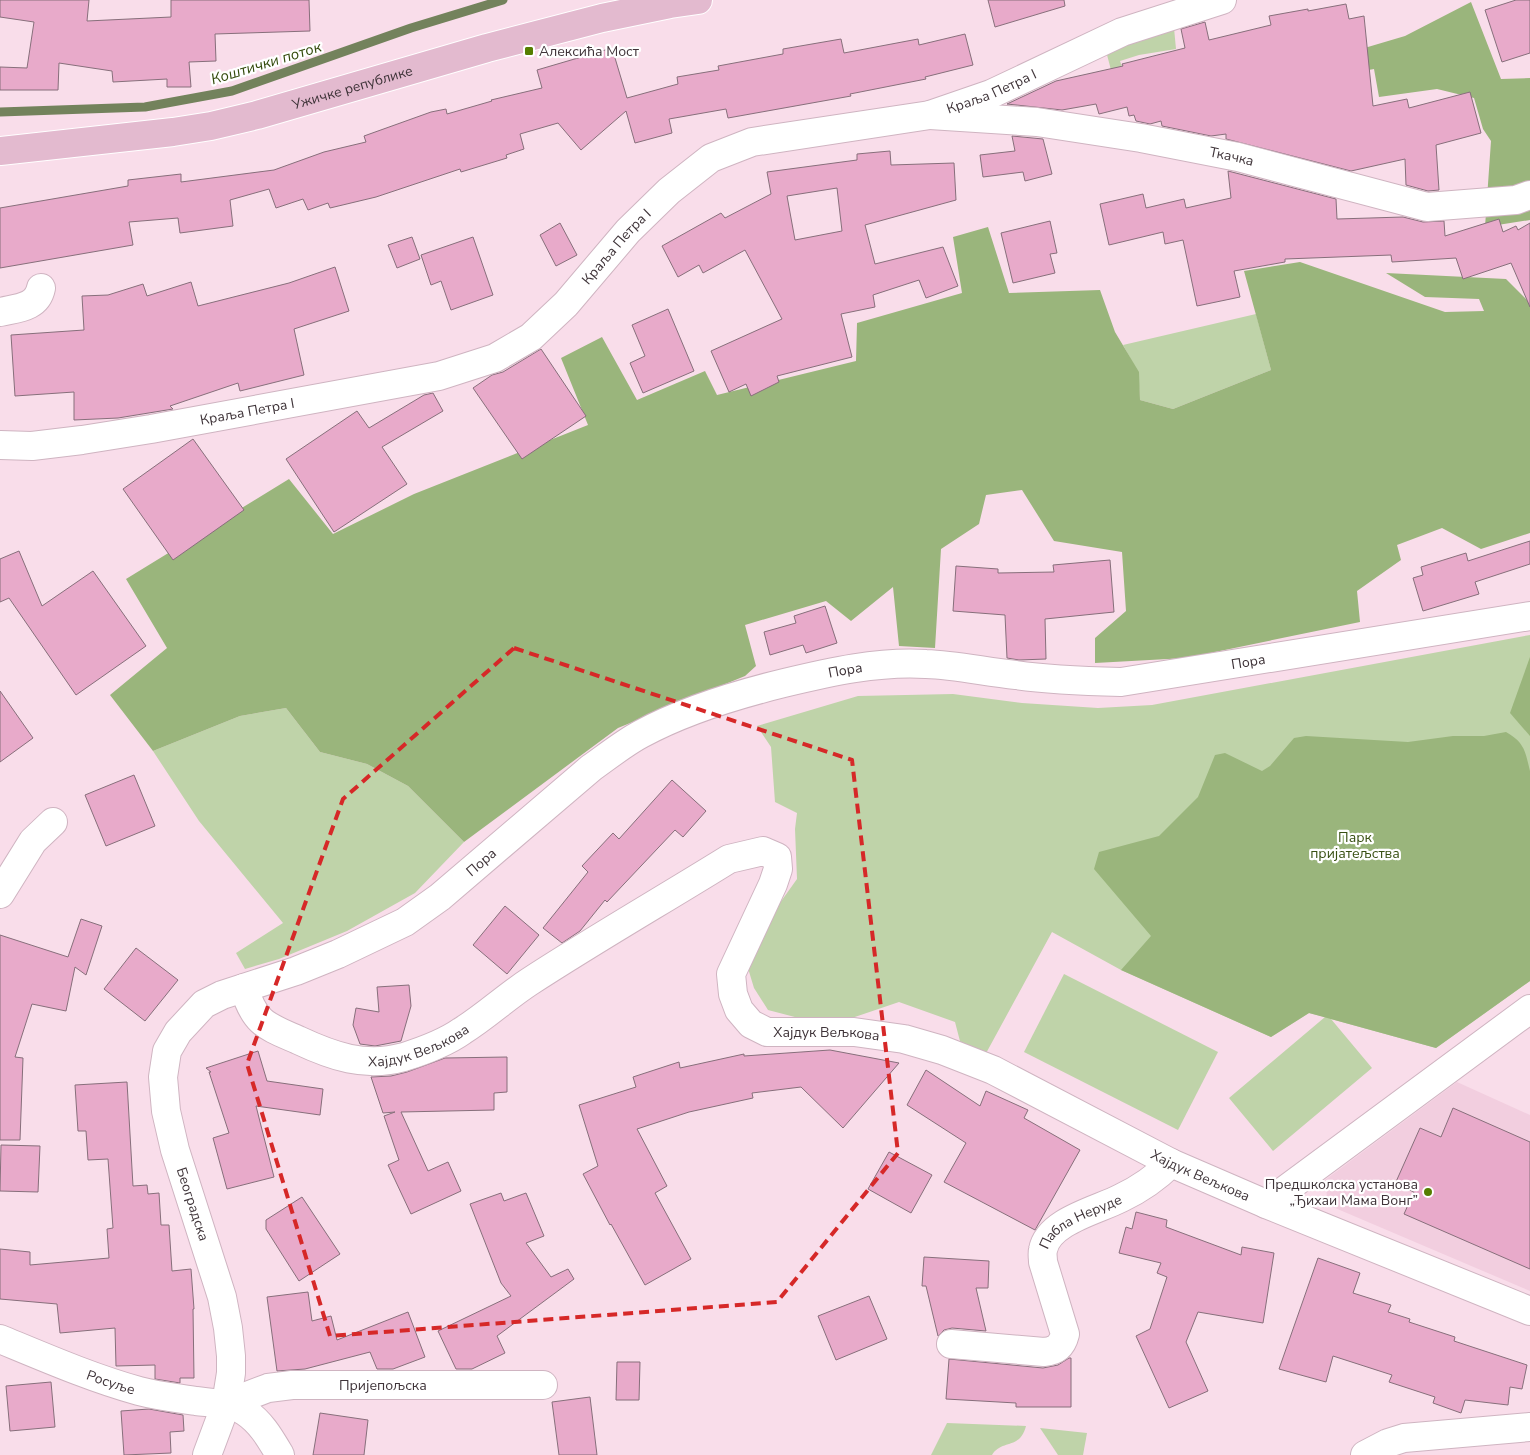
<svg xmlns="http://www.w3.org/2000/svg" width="1530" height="1455" viewBox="0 0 1530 1455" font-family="'Nunito Sans',sans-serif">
<rect width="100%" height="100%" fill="#f9ddea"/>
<!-- built -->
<path fill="#f2cedf" d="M 1457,1082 L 1530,1115 L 1530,1291 L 1328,1205 L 1325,1180 Z"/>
<!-- green -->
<g fill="#bfd3a9">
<path d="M 1174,28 L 1176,49 L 1139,55 L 1120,61 L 1122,67 L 1111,70 L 1106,51 Z"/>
<path d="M 1256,314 L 1271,370 L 1173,409 L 1140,400 L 1138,372 L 1123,345 Z"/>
<path d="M 1530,635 L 1530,981 L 1436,1048 L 1331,1019 L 1372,1068 L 1273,1151 L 1229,1098 L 1325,1017 L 1309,1013 L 1271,1037 L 1121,970 L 1052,932 L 984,1057 L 961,1045 L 955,1022 L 899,1002 L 846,1020 L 814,1022 L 768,1010 L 754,988 L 747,965 L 757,935 L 797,879 L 795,829 L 797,813 L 775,802 L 771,747 L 757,726 L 858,696 L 953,694 L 1022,703 L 1098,708 L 1152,705 Z"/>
<path d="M 286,708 L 320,752 L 367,764 L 408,786 L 464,842 L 415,893 L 347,931 L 279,959 L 245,969 L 236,953 L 283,923 L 199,821 L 153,751 L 240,716 Z"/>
<path d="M 1064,974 L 1218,1052 L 1178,1130 L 1024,1052 Z"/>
<path d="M 947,1423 L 1026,1426 C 1020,1450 1002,1439 992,1455 L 931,1455 Z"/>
<path d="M 1040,1428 L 1087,1433 L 1083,1455 L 1058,1455 Z"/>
</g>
<!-- forest -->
<g fill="#9ab57c">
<path d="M 1471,2 L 1501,79 L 1530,78 L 1530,220 L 1485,227 L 1491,141 L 1483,129 L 1474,98 L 1437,89 L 1379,97 L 1374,69 L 1330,77 L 1324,60 L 1405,36 Z"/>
<path d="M 988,227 L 1009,293 L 1100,290 L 1115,332 L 1139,372 L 1140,400 L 1173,409 L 1271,370 L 1244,271 L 1300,262 L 1445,312 L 1484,311 L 1479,299 L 1425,297 L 1386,273 L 1506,279 L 1530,303 L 1530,533 L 1481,549 L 1442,528 L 1397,545 L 1401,560 L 1357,591 L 1360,622 L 1186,658 L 1095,663 L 1095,638 L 1126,611 L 1122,552 L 1054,541 L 1022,490 L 986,495 L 979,524 L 941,549 L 935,648 L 899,646 L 893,587 L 851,621 L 826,601 L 745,625 L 756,666 L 745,676 L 618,728 L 464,842 L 408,786 L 367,764 L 320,752 L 286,708 L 240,716 L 153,751 L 110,695 L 167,648 L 126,579 L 289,479 L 333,534 L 414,494 L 588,425 L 561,358 L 602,337 L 637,400 L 705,371 L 717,395 L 856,361 L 857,323 L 962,293 L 953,237 Z"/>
<path d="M 1530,657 L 1530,736 L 1510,713 Z"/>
<path d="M 1506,732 C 1525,743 1525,751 1530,771 L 1530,981 L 1436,1048 L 1309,1013 L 1271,1037 L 1121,970 L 1151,936 L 1094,869 L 1099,852 L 1159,836 L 1198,797 L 1215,755 L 1225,753 L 1262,771 L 1270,766 L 1294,738 L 1306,736 L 1408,742 L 1453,736 L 1484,736 Z"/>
</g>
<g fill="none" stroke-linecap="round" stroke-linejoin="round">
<!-- stream -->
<path stroke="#73825c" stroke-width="9" d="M 0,112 L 145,107 L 232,91 L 411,28 L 503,0"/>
</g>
<!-- building -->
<g fill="#e8aaca" stroke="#876f7b" fill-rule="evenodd">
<path d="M 0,0 L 89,0 L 87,21 L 171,17 L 171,0 L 309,0 L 310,31 L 215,34 L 216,61 L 189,62 L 191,87 L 167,87 L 167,79 L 113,82 L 112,71 L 59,63 L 58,90 L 0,90 L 0,67 L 27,68 L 34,22 L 0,17 Z"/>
<path d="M 988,0 L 1064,0 L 1065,6 L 995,27 Z"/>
<path d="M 1516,0 L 1530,0 L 1530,53 L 1502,62 L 1485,10 Z"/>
<path d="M 1346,4 L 1349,19 L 1364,16 L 1373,106 L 1407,99 L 1409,108 L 1470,92 L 1481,133 L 1436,145 L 1439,190 L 1428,191 L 1406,185 L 1405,159 L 1351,171 L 1226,139 L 1226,134 L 1211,136 L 1162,126 L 1161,121 L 1150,124 L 1136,121 L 1134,115 L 1129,116 L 1127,107 L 1099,114 L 1096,104 L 1062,110 L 1007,104 L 1056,81 L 1123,66 L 1122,64 L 1185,48 L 1181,29 L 1205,22 L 1209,40 L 1271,25 L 1269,16 L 1308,9 L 1308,11 Z"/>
<path d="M 965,34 L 973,65 L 925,77 L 926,79 L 850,94 L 851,96 L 728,118 L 726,109 L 669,119 L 672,133 L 635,143 L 626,111 L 581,150 L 558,123 L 520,134 L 524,149 L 506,155 L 507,158 L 461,172 L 460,169 L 376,197 L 330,208 L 328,203 L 308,210 L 303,199 L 276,208 L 269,189 L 230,200 L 233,226 L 180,233 L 178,218 L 129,222 L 133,245 L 0,268 L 0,208 L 128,186 L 128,180 L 181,174 L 181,182 L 274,170 L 324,152 L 366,142 L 364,136 L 431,112 L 446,109 L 447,114 L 492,101 L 491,100 L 542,88 L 537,70 L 612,48 L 627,98 L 678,84 L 677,77 L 719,70 L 718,66 L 783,54 L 783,49 L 841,39 L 844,53 L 918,39 L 919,45 Z"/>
<path d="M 1012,136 L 1043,139 L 1052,174 L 1025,181 L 1023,172 L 983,177 L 980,155 L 1015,151 Z"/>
<path d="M 890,151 L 891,165 L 954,163 L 956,200 L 865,225 L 875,264 L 943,247 L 958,286 L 926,298 L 919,280 L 873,295 L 875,307 L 841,314 L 852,357 L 777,376 L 779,382 L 751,396 L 746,384 L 729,392 L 711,351 L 782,319 L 745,250 L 703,273 L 699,265 L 678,277 L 662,246 L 721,213 L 725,218 L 771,194 L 767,172 L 857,160 L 857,154 ZM 837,188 L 842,231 L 795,240 L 787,196 Z"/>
<path d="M 1228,171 L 1336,199 L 1337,219 L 1403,217 L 1423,222 L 1444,221 L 1445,236 L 1499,219 L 1503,232 L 1516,226 L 1518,230 L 1530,223 L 1530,307 L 1511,263 L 1463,279 L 1456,258 L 1392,262 L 1391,255 L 1285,259 L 1285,262 L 1234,271 L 1240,297 L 1197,306 L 1183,240 L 1165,244 L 1163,232 L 1109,245 L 1100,204 L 1143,194 L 1146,208 L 1184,199 L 1186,208 L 1231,198 Z"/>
<path d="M 1050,221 L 1057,253 L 1050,254 L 1055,273 L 1013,283 L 1001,233 Z"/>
<path d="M 560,223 L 577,255 L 556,266 L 540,235 Z"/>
<path d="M 412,237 L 420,259 L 397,268 L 388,245 Z"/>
<path d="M 473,237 L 493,295 L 451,310 L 441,281 L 431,285 L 421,255 Z"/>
<path d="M 335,267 L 349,311 L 294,329 L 304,375 L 240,391 L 238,383 L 170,406 L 173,409 L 118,418 L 74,420 L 74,392 L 15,396 L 11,335 L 84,330 L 82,296 L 108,295 L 143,284 L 147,296 L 191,282 L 198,306 L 289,283 Z"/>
<path d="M 668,309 L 694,371 L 643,393 L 630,363 L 645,356 L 632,325 Z"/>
<path d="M 541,349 L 586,416 L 522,459 L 473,388 L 492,375 L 503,372 Z"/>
<path d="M 433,393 L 443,411 L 382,447 L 407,484 L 334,532 L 286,459 L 357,411 L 369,428 L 424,395 Z"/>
<path d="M 193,439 L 244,510 L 173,560 L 123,489 Z"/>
<path d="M 1530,541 L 1530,564 L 1475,582 L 1479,594 L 1423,611 L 1413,578 L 1423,575 L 1421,567 L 1466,553 L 1468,561 Z"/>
<path d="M 19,551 L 42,606 L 93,571 L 146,646 L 76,695 L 9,598 L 0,602 L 0,559 Z"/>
<path d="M 1110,560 L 1114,612 L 1045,619 L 1046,659 L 1019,660 L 1007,658 L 1005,615 L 953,611 L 956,566 L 998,569 L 998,573 L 1054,572 L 1053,565 Z"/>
<path d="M 825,606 L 837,643 L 806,653 L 803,645 L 770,655 L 764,632 L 796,623 L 794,616 Z"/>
<path d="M 0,691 L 33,738 L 0,762 Z"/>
<path d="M 134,775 L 155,826 L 106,846 L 85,795 Z"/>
<path d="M 672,780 L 706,811 L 683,837 L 675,830 L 607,902 L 605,900 L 580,931 L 562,943 L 543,928 L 588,872 L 582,866 L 613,833 L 619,839 Z"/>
<path d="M 505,906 L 539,935 L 507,974 L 473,945 Z"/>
<path d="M 81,919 L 102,926 L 86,975 L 75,967 L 66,1011 L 32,1004 L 15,1057 L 23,1058 L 20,1140 L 0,1140 L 0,935 L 68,957 Z"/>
<path d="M 136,948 L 178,980 L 145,1021 L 104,989 Z"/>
<path d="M 409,985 L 411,1006 L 401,1041 L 375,1046 L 360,1044 L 353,1025 L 356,1008 L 379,1012 L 377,987 Z"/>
<path d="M 830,1050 L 899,1063 L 843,1128 L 801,1087 L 752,1093 L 753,1098 L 689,1112 L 637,1129 L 667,1186 L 655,1193 L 691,1259 L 645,1285 L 611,1224 L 610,1225 L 583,1174 L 598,1166 L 579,1105 L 636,1087 L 633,1077 L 679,1062 L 680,1068 L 744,1054 L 744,1056 Z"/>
<path d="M 258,1051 L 267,1081 L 323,1089 L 320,1115 L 256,1106 L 274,1177 L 227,1189 L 213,1138 L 229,1133 L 209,1072 L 211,1072 L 206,1068 Z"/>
<path d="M 507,1057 L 507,1092 L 494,1093 L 494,1110 L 401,1112 L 428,1171 L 448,1162 L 461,1191 L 411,1214 L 388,1165 L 399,1160 L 384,1116 L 395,1112 L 383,1113 L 371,1077 L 391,1076 L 407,1072 L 445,1058 Z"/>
<path d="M 926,1070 L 980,1106 L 986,1091 L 1028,1110 L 1024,1118 L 1080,1150 L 1035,1230 L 944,1182 L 966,1143 L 907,1105 Z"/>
<path d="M 127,1082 L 133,1186 L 147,1185 L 148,1194 L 159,1193 L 161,1225 L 169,1225 L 172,1271 L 191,1269 L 194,1309 L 193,1309 L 194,1378 L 180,1378 L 180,1383 L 155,1379 L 155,1365 L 116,1366 L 115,1328 L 60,1333 L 57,1304 L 0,1299 L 0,1249 L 30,1252 L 30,1265 L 109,1258 L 107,1229 L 113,1228 L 108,1159 L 88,1160 L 86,1131 L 78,1131 L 75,1085 Z"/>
<path d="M 1453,1108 L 1530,1142 L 1530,1269 L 1404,1214 L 1414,1192 L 1395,1184 L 1420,1128 L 1441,1137 Z"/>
<path d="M 1,1145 L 40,1146 L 38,1192 L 0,1191 Z"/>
<path d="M 889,1152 L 932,1175 L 911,1213 L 868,1189 Z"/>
<path d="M 501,1193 L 504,1201 L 526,1193 L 544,1236 L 526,1243 L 551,1277 L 568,1269 L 574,1279 L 497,1336 L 505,1353 L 472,1369 L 456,1369 L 438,1331 L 511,1296 L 501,1283 L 470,1204 Z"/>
<path d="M 302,1197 L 340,1254 L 299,1281 L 266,1229 L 266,1220 Z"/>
<path d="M 1136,1212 L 1167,1220 L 1166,1227 L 1241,1255 L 1242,1247 L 1274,1253 L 1263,1323 L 1198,1312 L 1186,1342 L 1208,1391 L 1169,1408 L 1136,1336 L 1150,1329 L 1167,1277 L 1157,1273 L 1161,1263 L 1119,1253 L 1126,1227 L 1132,1229 Z"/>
<path d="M 924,1257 L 989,1261 L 988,1288 L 976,1288 L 986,1331 L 952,1328 L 944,1330 L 938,1336 L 926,1286 L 922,1286 Z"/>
<path d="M 1318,1258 L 1360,1273 L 1353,1293 L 1391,1305 L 1388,1312 L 1410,1319 L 1409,1322 L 1455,1337 L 1454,1341 L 1527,1365 L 1522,1389 L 1510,1387 L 1508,1405 L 1465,1400 L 1461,1413 L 1433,1403 L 1435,1397 L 1389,1382 L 1392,1375 L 1333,1356 L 1326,1382 L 1279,1369 Z"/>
<path d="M 308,1292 L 312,1321 L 331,1316 L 337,1340 L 408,1312 L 425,1357 L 393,1369 L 377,1369 L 370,1352 L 305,1369 L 277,1371 L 267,1297 Z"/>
<path d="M 869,1296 L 887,1339 L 836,1360 L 818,1316 Z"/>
<path d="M 1069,1358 L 1071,1358 L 1071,1407 L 1016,1407 L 1016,1403 L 946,1399 L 949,1359 L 1043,1368 L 1058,1365 Z"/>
<path d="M 617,1362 L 640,1362 L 639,1400 L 616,1400 Z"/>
<path d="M 51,1382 L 55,1427 L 10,1431 L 6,1386 Z"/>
<path d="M 590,1397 L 597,1455 L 559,1455 L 552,1402 Z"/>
<path d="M 149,1409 L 183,1415 L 184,1431 L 170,1432 L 171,1453 L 124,1455 L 121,1411 Z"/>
<path d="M 320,1413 L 368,1420 L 364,1455 L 313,1455 Z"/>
</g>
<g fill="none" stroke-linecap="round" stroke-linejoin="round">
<!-- street casing -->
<g stroke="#cfb4c1" stroke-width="30">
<g id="street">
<path id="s1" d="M 930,115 L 1037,122 L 1141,138 L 1238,157 L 1427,207 L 1516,200 L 1530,195"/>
<path d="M 0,312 C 17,308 37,308 41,288"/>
<path d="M 0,894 L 33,841 L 53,822"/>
<path id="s2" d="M 244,988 C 255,1024 266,1026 298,1040 C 332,1056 365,1068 404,1057 C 423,1051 445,1043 462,1031 C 486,1016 506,997 529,982 C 595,939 663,900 729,859 L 763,851 L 777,857 L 778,869 L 773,884 L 731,974 L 733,994 L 739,1010 L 751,1024 L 767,1032 L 854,1032 L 904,1039 L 942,1050 L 993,1070 L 1171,1163 L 1266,1204 L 1530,1311"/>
<path d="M 1266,1204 L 1530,1009"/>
<path id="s3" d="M 0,1339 C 46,1358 92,1378 139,1391 C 158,1396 177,1398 196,1401 C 212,1403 230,1403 244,1411 C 261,1422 270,1438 280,1455"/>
<path id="s4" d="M 951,1344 L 1044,1352 C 1056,1351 1062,1346 1065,1334 L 1043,1262 C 1043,1258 1042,1254 1043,1250 C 1048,1221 1098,1210 1121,1198 C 1140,1189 1156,1178 1171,1163"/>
<path id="s5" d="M 226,1404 L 268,1388 L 292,1385 L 543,1385"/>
<path d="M 1365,1455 L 1388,1443 L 1404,1438 L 1530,1427"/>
</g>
</g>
<!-- secondary casing -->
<g stroke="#cfb4c1" stroke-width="30">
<g id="secondary">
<path id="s6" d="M 0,445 L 32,446 L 82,440 L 151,429 L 439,376 L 495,358 L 531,337 L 566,304 L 628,231 L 669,191 L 711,158 L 752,142 L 930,115 L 991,94 L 1122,32 L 1222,0"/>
<path id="s7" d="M 207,1455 L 226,1404 L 231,1373 L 231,1356 L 228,1328 L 222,1297 L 175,1150 L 166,1111 L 163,1077 L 167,1051 L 178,1032 L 204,1004 L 222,995 L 296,971 L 338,954 L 405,922 L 440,897 L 591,768 C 608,756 624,743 641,734 C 685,710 735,695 784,683 C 830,672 878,661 926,664 C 956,665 986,672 1016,675 C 1051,680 1086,681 1121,682 L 1530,616"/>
</g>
</g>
<!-- primary casing -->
<g stroke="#fff" stroke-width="30">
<g id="primary">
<path id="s8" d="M 0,151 L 173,132 L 211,126 L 257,115 L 487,48 L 602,18 L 670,4 L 698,0"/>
</g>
</g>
<!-- street -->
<use href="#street" stroke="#fff" stroke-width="28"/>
<!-- secondary -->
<use href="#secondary" stroke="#fff" stroke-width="28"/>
<!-- primary -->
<use href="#primary" stroke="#e3bacf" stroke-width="28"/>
</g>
<!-- marked area -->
<path fill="none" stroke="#d62828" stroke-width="4" stroke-dasharray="10 6" stroke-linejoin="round" d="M 514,648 L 852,760 L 898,1153 L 777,1302 L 330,1336 L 247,1064 L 343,799 Z"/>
<!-- markers -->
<g fill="#557e00" stroke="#fff" stroke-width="2">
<rect x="524" y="46" width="10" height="10" rx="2.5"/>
<circle cx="1428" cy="1192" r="5"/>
</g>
<g text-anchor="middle" stroke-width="4.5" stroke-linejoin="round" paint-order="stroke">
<!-- poi labels -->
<g font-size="14" fill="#3f3439" stroke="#fff" text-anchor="start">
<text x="539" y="56">Алексића Мост</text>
<text x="1418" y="1189" text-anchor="end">Предшколска установа<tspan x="1418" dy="16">„Ђихаи Мама Вонг”</tspan></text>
</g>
<!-- street labels -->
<g font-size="14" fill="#3f3439" stroke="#fff">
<text dy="5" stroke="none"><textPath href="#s8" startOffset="359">Ужичке републике</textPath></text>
<text dy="5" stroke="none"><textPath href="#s6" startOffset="1090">Краља Петра I</textPath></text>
<text dy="5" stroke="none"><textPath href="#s1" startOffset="305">Ткачка</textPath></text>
<text dy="5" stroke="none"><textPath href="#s6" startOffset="670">Краља Петра I</textPath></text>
<text dy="5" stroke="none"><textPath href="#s6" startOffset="250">Краља Петра I</textPath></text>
<text dy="5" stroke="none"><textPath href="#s7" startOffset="1618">Пора</textPath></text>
<text dy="5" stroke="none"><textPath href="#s7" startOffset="1212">Пора</textPath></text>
<text dy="5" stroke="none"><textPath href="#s7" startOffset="792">Пора</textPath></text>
<text dy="5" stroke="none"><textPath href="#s2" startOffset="881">Хајдук Вељкова</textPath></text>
<text dy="5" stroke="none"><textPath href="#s2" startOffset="206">Хајдук Вељкова</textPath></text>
<text dy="5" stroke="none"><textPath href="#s2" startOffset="1286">Хајдук Вељкова</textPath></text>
<text transform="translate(193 1204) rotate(72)" y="5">Београдска</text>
<text dy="5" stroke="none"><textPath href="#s4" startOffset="260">Пабла Неруде</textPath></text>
<text dy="5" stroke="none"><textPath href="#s3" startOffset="119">Росуље</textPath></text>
<text dy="5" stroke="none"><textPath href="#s5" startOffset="160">Пријепољска</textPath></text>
</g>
<!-- park labels -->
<g font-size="14" fill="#385012" stroke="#fff">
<text x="1355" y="842">Парк<tspan x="1355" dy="16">пријатељства</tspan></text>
</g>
<!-- water labels -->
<g font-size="15" font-style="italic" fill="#334a0b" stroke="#fff">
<text transform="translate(266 63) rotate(-17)" y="5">Коштички поток</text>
</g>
</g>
</svg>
